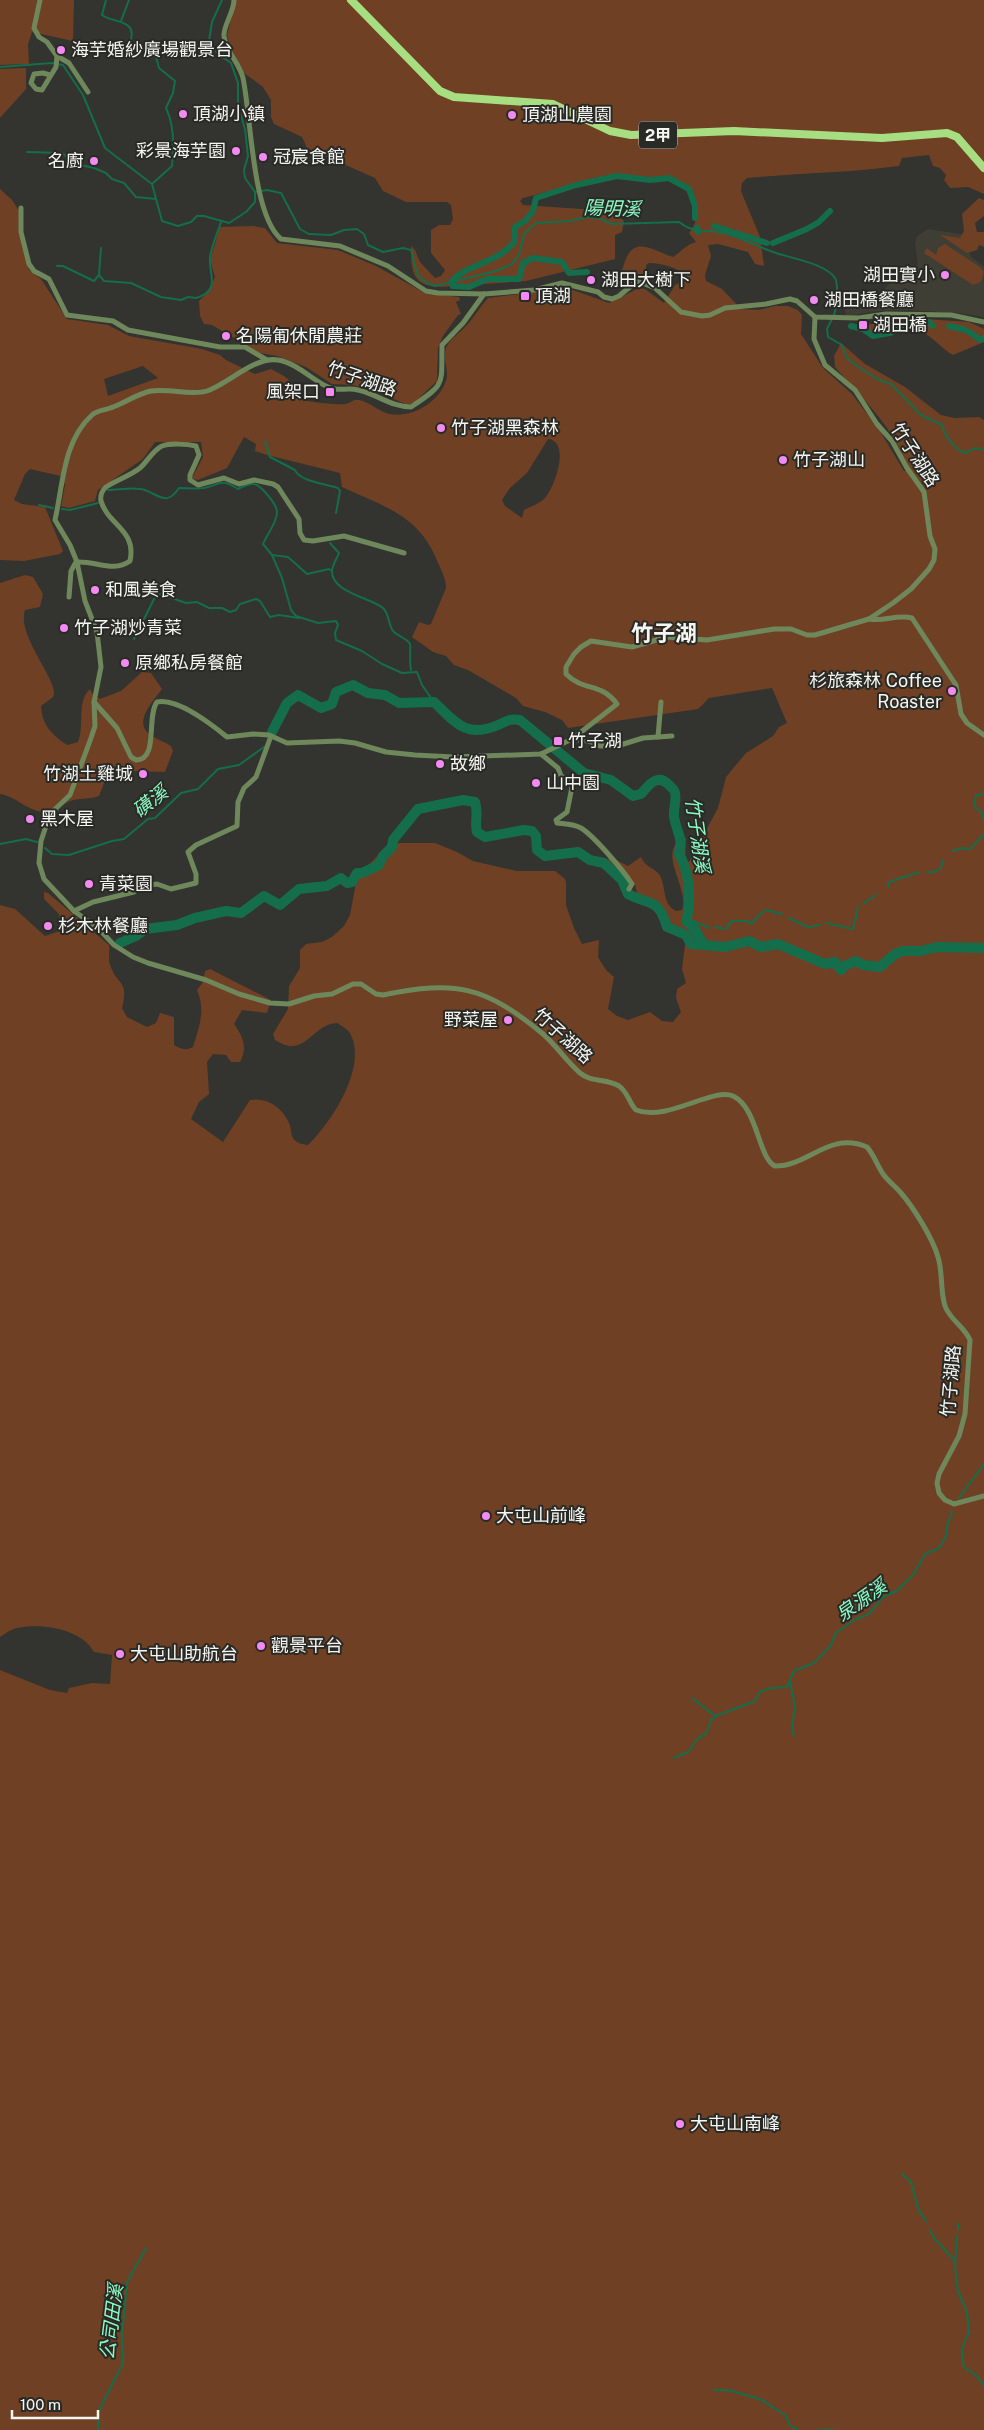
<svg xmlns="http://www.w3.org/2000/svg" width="984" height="2430" viewBox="0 0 984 2430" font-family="'Public Sans','Noto Sans TC',sans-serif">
<rect width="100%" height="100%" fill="#33332f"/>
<!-- built -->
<path fill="#3e3e34" d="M 928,229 L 961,234 L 966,238 L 971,257 L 984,266 L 984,317 L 958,313 L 906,310 L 880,311 L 846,316 L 844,304 L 860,297 L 877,298 L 891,282 L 911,272 L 918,264 L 915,244 L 917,236 Z"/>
<!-- green -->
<g fill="#6f4024" fill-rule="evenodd">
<path d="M 0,0 L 74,0 L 73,41 L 32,32 L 28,44 L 29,64 L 0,65 Z"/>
<path d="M 236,0 L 984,0 L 984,194 L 968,187 L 950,188 L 944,180 L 946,175 L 940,168 L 933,166 L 929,155 L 902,158 L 899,166 C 848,173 798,173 747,178 L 742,183 L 741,191 L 760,237 L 764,266 L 755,264 L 748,252 L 718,244 L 708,245 L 711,256 L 705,275 L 706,281 L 722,289 L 741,309 L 759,310 L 775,306 L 788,306 L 798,310 L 802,315 L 801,334 L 823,368 L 852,394 L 880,431 L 904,471 L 906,471 C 905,438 856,392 835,367 L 834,356 L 841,343 L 865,364 L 905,387 L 941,415 L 955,418 L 979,417 L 984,420 L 984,2430 L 0,2430 L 0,1670 L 50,1690 L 67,1693 L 69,1688 L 92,1683 L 110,1684 L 112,1655 L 94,1652 C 81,1629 42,1623 17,1628 C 11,1629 5,1634 0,1637 L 0,905 L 15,909 L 45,936 L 57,932 L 61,928 L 59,914 L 44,899 L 44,892 L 48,893 L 109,945 C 110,952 108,958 110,965 C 118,987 129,979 122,1008 L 127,1017 L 147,1027 L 156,1023 L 160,1013 L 174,1017 L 174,1045 C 181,1049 185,1051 193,1047 C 199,1027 206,1011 197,990 L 203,982 L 205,971 L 210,969 L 271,1000 L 267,1013 L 242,1010 L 234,1024 C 243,1037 248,1047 240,1062 L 231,1062 L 226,1055 L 213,1054 L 207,1062 L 209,1094 L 199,1102 L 191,1119 L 223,1142 L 250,1100 C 267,1097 282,1107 289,1123 C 291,1127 291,1134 293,1138 C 297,1144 303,1144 308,1145 C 331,1123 367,1068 351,1035 C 349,1030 342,1026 337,1023 C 311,1024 306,1060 275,1040 L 273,1034 L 288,1009 L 289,986 L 300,968 L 300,950 L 306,944 L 322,942 L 332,937 L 344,926 L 350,915 L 357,877 L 386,847 L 398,843 L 435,843 L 457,852 L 473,861 L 517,871 L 555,871 L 565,879 L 566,883 L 566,905 L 574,928 L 582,944 L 599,940 L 598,957 L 606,970 L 614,977 L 608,1009 L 617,1016 L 628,1020 L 650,1012 L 662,1021 L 673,1022 L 681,1012 L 676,998 L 677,989 L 686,983 L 682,969 L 686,937 C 663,928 665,933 656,908 L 639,900 L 635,885 L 610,867 L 607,859 L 612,858 L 628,866 L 641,857 C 645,867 653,867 659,874 C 667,886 661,903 676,911 L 682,910 C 690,887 655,853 684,837 L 686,838 L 685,861 L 689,862 L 718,808 L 726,777 L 746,753 L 773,736 L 779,727 L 787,723 L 772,688 L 709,698 L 698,709 L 568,728 L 562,720 L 545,712 L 523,706 L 516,698 L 468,670 L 454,665 L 446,656 L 433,652 L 412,637 L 419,622 L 428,625 L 431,624 L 446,588 C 446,578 440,568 436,558 C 417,514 382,506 342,487 L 340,473 L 267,455 L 255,451 L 256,444 L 244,437 L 227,468 L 198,480 L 193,479 L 193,476 L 203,457 L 201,442 L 155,442 L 143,459 L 98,490 L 95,501 L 69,508 L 61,506 L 65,485 L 61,476 L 30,469 L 25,474 L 14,500 L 22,504 L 45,507 L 63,551 L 60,554 L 24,561 L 0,560 L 0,189 L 12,200 L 21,214 L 23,245 L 29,270 L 41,279 L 67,319 L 108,325 L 129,336 L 202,349 L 220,355 L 226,360 L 255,374 L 271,369 C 287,377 295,382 300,399 C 305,402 339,405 345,404 C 351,403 353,399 359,400 C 370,402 379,412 390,414 C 412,418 438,403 446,381 C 450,370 440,355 448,344 C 452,338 459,333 464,328 C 473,319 480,307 488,298 L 536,292 L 562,286 L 609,303 L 639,288 L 645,289 L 664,303 L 675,285 L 688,278 C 680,268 661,263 649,263 L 646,265 L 646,276 L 625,282 L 621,280 C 620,273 623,268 625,261 C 635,235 653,251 673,257 C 681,252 687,244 696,242 L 689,233 C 698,222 697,213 694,201 C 686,167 604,176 578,183 C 560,187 542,194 523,198 L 520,201 L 523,205 L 611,211 L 624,221 L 622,232 L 615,235 L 615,259 L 526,281 L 441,287 C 412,286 411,272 411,246 L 415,250 L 420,262 L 435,278 L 441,276 L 445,270 L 431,253 L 431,230 L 439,225 L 450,225 L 453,219 L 451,205 L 447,202 L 406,202 L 383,191 L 375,178 L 307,148 L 302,137 L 274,124 L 271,117 L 271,100 L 263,87 L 244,73 L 229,44 L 227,35 ZM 143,366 L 158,378 L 108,396 L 104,379 ZM 548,439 C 571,441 555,488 544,499 C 540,503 530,507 524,510 L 522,518 L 505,506 L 502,500 L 510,488 L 527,473 Z"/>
<path d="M 26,68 L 26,89 L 0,118 L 0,69 Z"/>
<path d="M 979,198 L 984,200 L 984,216 L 975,223 L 977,232 L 984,232 L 984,247 L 979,245 L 977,250 L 967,253 L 940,235 L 960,238 L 964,231 L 962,214 Z"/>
<path d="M 253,226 L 265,228 L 277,243 L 338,250 L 376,266 L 425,293 L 459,297 L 460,300 L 456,302 L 461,314 L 458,315 L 443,336 L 438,348 L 437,381 L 413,404 L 405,404 L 378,392 L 353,385 L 332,384 L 306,367 L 277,356 L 260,353 L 212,325 L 204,324 L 200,316 L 199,301 L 207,293 L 215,277 L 210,260 L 220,227 Z"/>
<path d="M 945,244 L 980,267 L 984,272 L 981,282 L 973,285 L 924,253 L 927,248 L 936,255 L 938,248 Z"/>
<path d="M 925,319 L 969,322 L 984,329 L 984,342 L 953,355 C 942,349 933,337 921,331 C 905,324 886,337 869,336 L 866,325 L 896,320 Z"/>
<path d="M 25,575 L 33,577 L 43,594 L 40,607 L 25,610 C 16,637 61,683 53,697 L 41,706 C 42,725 52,735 67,745 L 78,742 C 85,725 76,702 90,689 L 93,695 L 100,699 L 121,691 L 142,672 L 151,673 L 162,689 C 155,699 135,719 147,732 C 152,738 164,741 171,746 L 173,751 L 165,772 L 111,770 L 108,773 L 99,796 C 89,800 78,797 68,802 C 60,806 54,812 43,812 C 28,811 15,796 0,794 L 0,583 Z"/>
</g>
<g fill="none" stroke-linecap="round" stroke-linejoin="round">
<!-- stream -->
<g stroke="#146e4b" stroke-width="2">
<path d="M 106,0 L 102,15 C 112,23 139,19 130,42 L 134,47 L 156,57 L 159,68 L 175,81 L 173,93 L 166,108 C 174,124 174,148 172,166 L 152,184"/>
<path d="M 222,0 L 212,22 L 209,41 L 218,54 L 231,63 L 238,83 L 238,105 L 245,129 L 248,156 L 244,170 L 245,178 L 255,192 L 267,190 L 281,193 L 300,229 L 309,234 L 331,235 L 344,230 L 357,229 L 364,234 L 368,245 L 383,252 L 403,248 L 411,250 C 416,267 414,280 435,286 L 496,271 L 512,264 L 519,255 L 524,234 L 536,223 L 569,221 L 588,217 L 598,218 L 612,224 L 679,222 C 694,234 706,229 723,233 C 741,237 758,247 776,253 C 791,258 826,264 835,278 C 839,284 836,309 834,315"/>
<path d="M 121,21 L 129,0"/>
<path d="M 0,67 L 52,63 L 63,65 L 83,95 L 105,148 L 152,184 L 162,221 L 178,226 L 191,222 L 197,216 L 204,216 L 229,223 L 246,212 L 255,202 L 255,193"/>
<path d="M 27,152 L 62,153 L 76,164 L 94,168 L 106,173 L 112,179 L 124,183 L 136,197 L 156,199"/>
<path d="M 626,210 L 629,218"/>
<path d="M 57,266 L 63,266 L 94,281 L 99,275 L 104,281 L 131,283 L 161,297 L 181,300 L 188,297 L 196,298 C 222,290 208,273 210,257 C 212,245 217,234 221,222"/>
<path d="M 99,275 L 101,248"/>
<path d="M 832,319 L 827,329 L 828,337 L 842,345 L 847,358 L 854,364 L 879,380 L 891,384 L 921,415 L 942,425 C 945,436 954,449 965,453 L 976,448 L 984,450"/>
<path d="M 265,442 L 270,457 L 295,470 C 299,481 326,484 338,488 L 340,491 L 336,513"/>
<path d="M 108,490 C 118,490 136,486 145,490 C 160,496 167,506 179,488 C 188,488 195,489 204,488 C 222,484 220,478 238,489 C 242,487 248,484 253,484 C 260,484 277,504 277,512 C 277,523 267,534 263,544 L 272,555 L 282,578 L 291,610 L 296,616 L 318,623 L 336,621 L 338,625 L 335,633 L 336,640 L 362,651 L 382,664 L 402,673 L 417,672 L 422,685 L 434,702"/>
<path d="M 39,505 L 53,508"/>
<path d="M 62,509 L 70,510 L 98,503"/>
<path d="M 330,543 L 339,553 C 337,558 332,566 332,571 C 331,592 371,598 383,608 C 390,615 388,626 394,632 C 399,637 407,638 410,644 C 411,647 409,662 411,670"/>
<path d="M 272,555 L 288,557 L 307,574 L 329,569 L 332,571"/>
<path d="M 134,639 L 157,593 L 186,603 L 197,602 L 209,608 L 222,608 L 230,612 L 236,610 L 240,604 L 256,599 L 260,601 L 270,617 L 279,615 L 299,618"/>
<path d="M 984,794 L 976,795 L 974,806 L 981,811 L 984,820"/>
<path d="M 0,844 L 26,839 L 37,842"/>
<path d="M 45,848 L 52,854 L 69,855 L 112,841 L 124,839 L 148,819 L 155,818 L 181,793 L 198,789 L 218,769 L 239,765 L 264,747"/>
<path d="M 953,851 L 963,848 L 970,849 L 984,834"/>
<path d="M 927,872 L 935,872 L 941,868 L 943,860"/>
<path d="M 888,887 L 889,882 L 919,872"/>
<path d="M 863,904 L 876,895"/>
<path d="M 687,918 L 709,928"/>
<path d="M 789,918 L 808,927 L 820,925"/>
<path d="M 826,923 L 853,929 L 858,907"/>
<path d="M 715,927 L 725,929 L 732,921 L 748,921 L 751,924 L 760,914 L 766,910 L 782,914"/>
<path d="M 959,1498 L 984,1464"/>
<path d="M 790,1682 L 795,1706 L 792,1727 L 794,1736"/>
<path d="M 692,1698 L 715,1716"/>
<path d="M 674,1758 L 688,1752 L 698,1738 L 706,1734 L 711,1720 L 716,1716 L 755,1701 L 760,1692 L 771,1688 L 787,1687 L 794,1671 L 814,1663 L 831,1645 L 836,1633 L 854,1620 L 869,1614 L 883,1597 L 898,1590 L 913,1575 L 925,1554 L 939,1548 L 947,1535 L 947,1526 L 952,1512"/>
<path d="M 902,2174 L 911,2182 L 919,2211 L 927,2222"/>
<path d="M 930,2230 L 934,2238 L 955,2261"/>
<path d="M 958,2230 L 958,2224"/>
<path d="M 957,2236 L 955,2267 L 958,2291 L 967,2312 L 969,2333 C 961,2345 961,2354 964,2367 L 977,2376 L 984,2386"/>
<path d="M 714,2390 L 728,2390 L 760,2399 L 785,2415 L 790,2425 L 798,2430"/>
<path d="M 98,2430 L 98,2412 L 123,2363 L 122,2335 L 127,2282 L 146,2248"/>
<path d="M 818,2430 L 832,2430"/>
</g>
<!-- canal -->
<g stroke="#146e4b" stroke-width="6">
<path d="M 714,226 L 767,243"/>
<path d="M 697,228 L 698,232"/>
<path d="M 773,243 L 807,229 L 819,222 L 830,211"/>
<path d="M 451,283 C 461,265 498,264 514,242 C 517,237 513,233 515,227 L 525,221 L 533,211 L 536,198 L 576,185 L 617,176 L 650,180 L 669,178 L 689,189 L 695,206 L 695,218"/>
<path d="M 453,286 L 469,287 L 487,279 L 519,279 L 523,263 L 533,258 L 562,262 L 569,273 L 587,272"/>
<path d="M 851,326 L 863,329 L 873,336 L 890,333 L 900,328 L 917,328 L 925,322 L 929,322 L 933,326"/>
<path d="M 949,326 L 966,330 L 981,340 L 984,338"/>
</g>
<!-- river -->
<g stroke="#146e4b" stroke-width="10">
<path d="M 272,732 L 287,703 L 298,695 L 321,708 L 332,704 L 336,692 L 353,685 L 368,693 L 385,695 L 399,703 L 434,702 C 455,722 466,739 498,725 C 507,721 510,718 520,720 L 584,773 L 611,780 L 633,796 L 641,794 C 648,786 657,773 668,784 C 670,786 675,790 675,793 C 677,800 673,809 674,817 C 677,834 683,835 679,854 C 689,870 692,903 686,921 L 694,928 L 704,945 L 725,947 L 749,941 L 761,947 L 778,944 L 825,964 L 835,962 L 841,970 L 844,966 L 856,961 L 863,965 L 880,967 L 895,954 L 903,951 L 921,951 L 937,947 L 984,948"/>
<path d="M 120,943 L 136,936 L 145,929 L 177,925 L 195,918 L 226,911 L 241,913 L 264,896 L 280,905 L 299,889 L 327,886 L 341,878 L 347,883 L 352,882 L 357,873 L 362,873 L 379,865 L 383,856 L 392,847 L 393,840 L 418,809 L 463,800 L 475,802 C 479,814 474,822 477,832 L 485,837 L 524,830 L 532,831 L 536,836 L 537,850 L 545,856 L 578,852 L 590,860 L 604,863 L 622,880 L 628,894 C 650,906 658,897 667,927 L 686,935 L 691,944 L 704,945"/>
</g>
<!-- minor -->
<g stroke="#6e885c" stroke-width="5">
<path d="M 40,0 L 34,28 L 39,37 L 47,42 L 57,56"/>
<path d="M 234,0 C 234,12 223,26 224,36 C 226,52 239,62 243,78 C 251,115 252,215 281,239 L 340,246 L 388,266 L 426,291 L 438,293 L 484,294 L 534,290 L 562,283 L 598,292 L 604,297 L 612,299 L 619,296 L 637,281 L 655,288 L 681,312 L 702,316 L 710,315 L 725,308 L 766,304 L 790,299 L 797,301 L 815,317 L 859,318 L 886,314 L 951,315 L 984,322"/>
<path d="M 57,56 L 69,63 L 88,92"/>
<path d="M 50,75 L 43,73 L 34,74 L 31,83 L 36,89 L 42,90 L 56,67 L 57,56"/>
<path d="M 21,208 L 21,232 L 29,264 L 34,271 L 49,279 L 67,315 L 113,321 L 128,330 L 220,347 L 245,347 L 267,360"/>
<path d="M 484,294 L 463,323 L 442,345 C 441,385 447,383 411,407 C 391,407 377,394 358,390 C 348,387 338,392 328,387 C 312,380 297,363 278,360 C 255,356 228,384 207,391 C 191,396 169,388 151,391 C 137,394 126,402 113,407 C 107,410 97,410 92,415 C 63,441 63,485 55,520 L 70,545 L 77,562 L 85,601 L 97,632 L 101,667 L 94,702 L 95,726 L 91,738 L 70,795 L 50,814 L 41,841 L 39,863 L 44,879 L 74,911 L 99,929 L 114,945 L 133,957 L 148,963 L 206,980 L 239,994 L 270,1003 L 289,1004 L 314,996 L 332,994 L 353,984 L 361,984 L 376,994 L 383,995 C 456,980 485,986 543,1034 C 556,1045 566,1061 580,1073 C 592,1083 606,1078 619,1086 C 628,1092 629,1103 636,1110 C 667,1122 713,1087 733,1096 C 758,1108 758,1158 775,1166 C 809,1166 829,1131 867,1147 C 874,1155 877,1165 883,1174 C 888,1181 895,1186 901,1193 C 914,1208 933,1239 938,1257 C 943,1273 940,1290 945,1306 C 950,1320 964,1326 970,1340 L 965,1414 L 959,1436 L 939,1474 L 937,1483 L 939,1493 L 945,1500 L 954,1504 L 984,1496"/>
<path d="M 77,562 C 97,561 113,573 130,561 C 137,530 108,525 101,501 C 100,496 102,490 106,487 C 116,480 130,476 140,468 C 148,461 152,451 162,446 C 170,443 187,444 196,446 L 199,455 L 190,475 L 190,480 L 198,485 L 224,478 L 239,484 L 254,480 L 273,484 L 278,487 L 299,519 L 300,533 L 304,540 L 313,541 L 344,536 L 404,553"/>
<path d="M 69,597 L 71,571 L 76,562"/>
<path d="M 869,619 C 884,622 897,614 912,618 L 956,685 L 961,714 L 967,723 L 984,735"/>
<path d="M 94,702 L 117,728 L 131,757 L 136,760 C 159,760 146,717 157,702 C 178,698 211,724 227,737 L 253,734 L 269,735 L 287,743 L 339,741 L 355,743 L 386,752 L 415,755 L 454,757 L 541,754 L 572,739 L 617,704 C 601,682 584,692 566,674 L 566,667 L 574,654 L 581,647 L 591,641 L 632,647 L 667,637 L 707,640 L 774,629 L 791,629 L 807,635 L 815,635 L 869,619 L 893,603 L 911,589 L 929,569 L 934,560 L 935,549 L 930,536 L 924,492 L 907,468 L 892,441 L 877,424 L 855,390 L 825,365 L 814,339 L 815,317"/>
<path d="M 658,737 L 661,702"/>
<path d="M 572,739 L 588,741 L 600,746 L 617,746 L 643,738 L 672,736"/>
<path d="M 541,754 L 558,768 L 561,776 L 571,782 L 572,787 L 567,812 L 556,820 L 557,823 C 565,824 574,824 581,828 C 594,836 623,870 632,884 L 629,889"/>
<path d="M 74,911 L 93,902 L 134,892 L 143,886 L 157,884 L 171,889 L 196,883 L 196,874 L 188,852 L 196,845 L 237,826 L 238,802 L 244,788 L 256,777 L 271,736"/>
</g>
<!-- primary -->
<path stroke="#a7de81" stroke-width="8" d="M 351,0 L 440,91 L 454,97 L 553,104 L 610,131 L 631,135 L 734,131 L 882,138 L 947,133 L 957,137 L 984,168"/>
</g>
<!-- markers -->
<g fill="#f38af2" stroke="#292925" stroke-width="2">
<circle cx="61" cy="50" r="5"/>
<circle cx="183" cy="114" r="5"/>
<circle cx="512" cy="115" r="5"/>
<circle cx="236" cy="151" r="5"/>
<circle cx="263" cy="157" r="5"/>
<circle cx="94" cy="161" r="5"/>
<circle cx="945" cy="275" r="5"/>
<circle cx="591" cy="280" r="5"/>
<rect x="520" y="291" width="10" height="10" rx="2.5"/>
<circle cx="814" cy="300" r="5"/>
<rect x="858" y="320" width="10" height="10" rx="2.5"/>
<circle cx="226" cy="336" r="5"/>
<rect x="325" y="387" width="10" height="10" rx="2.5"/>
<circle cx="441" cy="428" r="5"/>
<circle cx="783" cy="460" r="5"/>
<circle cx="95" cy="590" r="5"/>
<circle cx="64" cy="628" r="5"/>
<circle cx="125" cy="663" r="5"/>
<circle cx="952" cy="691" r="5"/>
<rect x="553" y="736" width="10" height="10" rx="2.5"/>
<circle cx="440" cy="764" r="5"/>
<circle cx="143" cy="774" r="5"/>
<circle cx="536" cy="783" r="5"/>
<circle cx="30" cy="819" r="5"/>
<circle cx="89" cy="884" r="5"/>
<circle cx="48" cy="926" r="5"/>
<circle cx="508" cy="1020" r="5"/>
<circle cx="486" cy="1516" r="5"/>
<circle cx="261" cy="1646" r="5"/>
<circle cx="120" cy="1654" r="5"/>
<circle cx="680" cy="2124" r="5"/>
</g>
<g text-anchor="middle" stroke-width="4" stroke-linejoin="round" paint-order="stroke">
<!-- shield labels -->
<rect fill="#292925" stroke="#b8b8b4" stroke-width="1" x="639" y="121.5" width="38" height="27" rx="4"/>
<g font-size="16" font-weight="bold" fill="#f5f5f2">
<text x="658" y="141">2甲</text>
</g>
<!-- poi labels -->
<g font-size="18" fill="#f5f5f2" stroke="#292925" text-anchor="start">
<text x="71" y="56">海芋婚紗廣場觀景台</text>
<text x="193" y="120">頂湖小鎮</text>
<text x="522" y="121">頂湖山農園</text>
<text x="226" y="157" text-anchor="end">彩景海芋園</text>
<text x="273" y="163">冠宸食館</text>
<text x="84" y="167" text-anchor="end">名廚</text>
<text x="935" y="281" text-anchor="end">湖田實小</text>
<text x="601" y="286">湖田大樹下</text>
<text x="535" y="302">頂湖</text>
<text x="824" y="306">湖田橋餐廳</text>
<text x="873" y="331">湖田橋</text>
<text x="236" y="342">名陽匍休閒農莊</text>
<text x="320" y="398" text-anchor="end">風架口</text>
<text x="451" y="434">竹子湖黑森林</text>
<text x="793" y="466">竹子湖山</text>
<text x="105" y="596">和風美食</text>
<text x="74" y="634">竹子湖炒青菜</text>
<text x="135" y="669">原鄉私房餐館</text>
<text x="942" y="687" text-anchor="end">杉旅森林 Coffee<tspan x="942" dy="21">Roaster</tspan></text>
<text x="568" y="747">竹子湖</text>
<text x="450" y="770">故鄉</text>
<text x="133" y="780" text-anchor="end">竹湖土雞城</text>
<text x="546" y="789">山中園</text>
<text x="40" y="825">黑木屋</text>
<text x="99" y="890">青菜園</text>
<text x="58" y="932">杉木林餐廳</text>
<text x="498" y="1026" text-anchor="end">野菜屋</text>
<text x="496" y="1522">大屯山前峰</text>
<text x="271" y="1652">觀景平台</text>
<text x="130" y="1660">大屯山助航台</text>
<text x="690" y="2130">大屯山南峰</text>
</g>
<!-- street labels -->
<g font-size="18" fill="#f5f5f2" stroke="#292925">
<text transform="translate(362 379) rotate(19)" y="6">竹子湖路</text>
<text transform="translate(915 455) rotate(57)" y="6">竹子湖路</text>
<text transform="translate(563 1036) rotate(42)" y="6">竹子湖路</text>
<text transform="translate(951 1381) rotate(-85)" y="6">竹子湖路</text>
</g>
<!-- water labels -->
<g font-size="19" font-style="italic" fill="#8afbc4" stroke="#292925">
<text transform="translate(612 208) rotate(2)" y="7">陽明溪</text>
<text transform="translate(150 801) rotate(-38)" y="7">磺溪</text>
<text transform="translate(698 835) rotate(82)" y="7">竹子湖溪</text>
<text transform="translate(861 1600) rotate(-35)" y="7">泉源溪</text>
<text transform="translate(111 2322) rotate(-83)" y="7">公司田溪</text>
</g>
<!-- district labels -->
<g font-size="22" font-weight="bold" fill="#f5f5f2" stroke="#292925">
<text x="664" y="641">竹子湖</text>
</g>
</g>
<!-- scale -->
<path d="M12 2410v8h86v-8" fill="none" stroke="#f5f5f2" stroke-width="2.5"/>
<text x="20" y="2410" font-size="15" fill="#f5f5f2" stroke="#292925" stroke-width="4" paint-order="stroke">100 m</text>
</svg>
